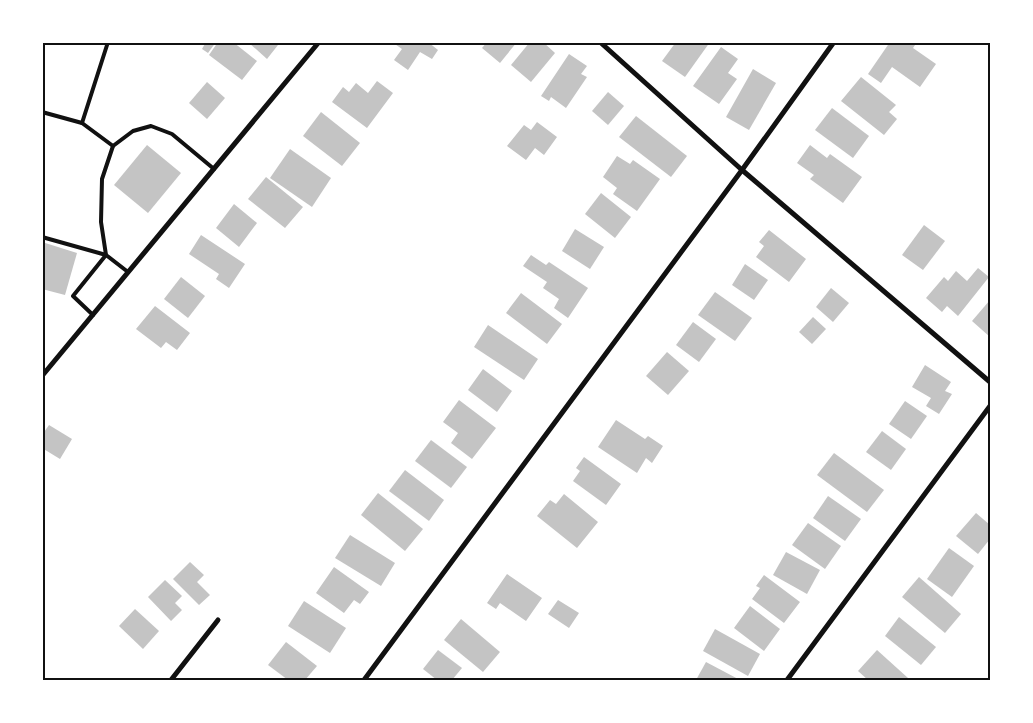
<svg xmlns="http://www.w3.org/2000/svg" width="1033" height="723" viewBox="0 0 1033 723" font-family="'Golos Text',sans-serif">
<rect width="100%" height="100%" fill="#fff"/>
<!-- building -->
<g fill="#c4c4c4">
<path d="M 206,42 L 216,42 L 208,53 L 202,49 Z"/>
<path d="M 218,42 L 233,42 L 257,61 L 242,80 L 209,55 Z"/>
<path d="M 248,42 L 276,42 L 278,45 L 267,59 Z"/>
<path d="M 392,42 L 428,42 L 438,50 L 432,59 L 420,52 L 408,70 L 394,60 L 402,49 Z"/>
<path d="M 487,42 L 517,42 L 500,63 L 482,48 Z"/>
<path d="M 530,42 L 543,42 L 555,53 L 531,82 L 511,65 Z"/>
<path d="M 676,42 L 710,42 L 685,77 L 662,61 Z"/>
<path d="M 890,42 L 917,42 L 913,48 L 936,64 L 920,87 L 892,67 L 881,83 L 868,74 Z"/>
<path d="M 721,47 L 738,59 L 728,73 L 737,79 L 719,104 L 693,86 Z"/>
<path d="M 569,54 L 587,66 L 581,74 L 587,77 L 566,108 L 551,97 L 549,101 L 541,96 Z"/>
<path d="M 753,69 L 776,83 L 749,130 L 726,117 Z"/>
<path d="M 861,77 L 896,105 L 889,112 L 897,119 L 884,135 L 841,101 Z"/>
<path d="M 377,81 L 393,93 L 367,128 L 332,102 L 343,87 L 349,92 L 356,83 L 368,93 Z"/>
<path d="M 207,82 L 225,98 L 207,119 L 189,103 Z"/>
<path d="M 608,92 L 624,106 L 608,125 L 592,111 Z"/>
<path d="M 832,108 L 869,136 L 853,158 L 815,130 Z"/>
<path d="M 321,112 L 360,143 L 342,166 L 303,136 Z"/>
<path d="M 636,116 L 687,156 L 671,177 L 619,137 Z"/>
<path d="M 537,122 L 557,137 L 544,155 L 535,148 L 526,160 L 507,146 L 524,125 L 531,130 Z"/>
<path d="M 147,145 L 181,173 L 148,213 L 114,185 Z"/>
<path d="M 810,145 L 827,158 L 830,154 L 862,177 L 843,203 L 810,179 L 814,175 L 797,163 Z"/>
<path d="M 290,149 L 331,178 L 312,207 L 270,178 Z"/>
<path d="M 617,156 L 630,164 L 633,160 L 660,179 L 637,211 L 613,194 L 617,188 L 603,177 Z"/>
<path d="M 266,177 L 303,207 L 285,228 L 248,199 Z"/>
<path d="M 601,193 L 631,217 L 615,238 L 585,214 Z"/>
<path d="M 234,204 L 257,223 L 239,247 L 216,228 Z"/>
<path d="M 924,225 L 945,241 L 923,270 L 902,255 Z"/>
<path d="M 575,229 L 604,247 L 590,269 L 562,251 Z"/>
<path d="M 769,230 L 806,259 L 789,282 L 756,257 L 764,246 L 759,242 Z"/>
<path d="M 201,235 L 245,264 L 229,288 L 216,279 L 219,274 L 189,254 Z"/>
<path d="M 42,242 L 77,253 L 65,295 L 42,289 Z"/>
<path d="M 531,255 L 546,265 L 549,262 L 588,288 L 568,318 L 554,308 L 559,299 L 543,288 L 547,282 L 523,266 Z"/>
<path d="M 745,264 L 768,280 L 754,300 L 732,285 Z"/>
<path d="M 978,268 L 989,277 L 958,316 L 947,306 L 942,312 L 926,298 L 944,277 L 948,281 L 956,271 L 967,281 Z"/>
<path d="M 181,277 L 205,296 L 188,318 L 164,299 Z"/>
<path d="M 831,288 L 849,303 L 833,322 L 816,307 Z"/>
<path d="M 715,292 L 752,318 L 735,341 L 698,315 Z"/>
<path d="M 521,293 L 562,324 L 547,344 L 506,313 Z"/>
<path d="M 990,300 L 990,337 L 972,321 Z"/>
<path d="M 155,306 L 190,333 L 177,350 L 166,342 L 161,348 L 136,329 Z"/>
<path d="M 813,317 L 826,329 L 812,344 L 799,332 Z"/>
<path d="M 693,322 L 716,339 L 699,362 L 676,345 Z"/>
<path d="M 488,325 L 538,359 L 524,380 L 474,347 Z"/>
<path d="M 667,352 L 689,371 L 668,395 L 646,376 Z"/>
<path d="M 925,365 L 951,382 L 945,391 L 952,394 L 939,414 L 926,406 L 931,398 L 912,387 Z"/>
<path d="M 483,369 L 512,391 L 497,412 L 468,390 Z"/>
<path d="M 459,400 L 496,428 L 472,459 L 451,443 L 458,433 L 443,422 Z"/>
<path d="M 905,401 L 927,416 L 911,439 L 889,424 Z"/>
<path d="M 616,420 L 645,439 L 648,436 L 663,446 L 652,463 L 646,458 L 637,473 L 598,447 Z"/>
<path d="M 49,425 L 72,439 L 60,459 L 42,448 L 42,435 Z"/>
<path d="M 882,431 L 906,449 L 891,470 L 866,452 Z"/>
<path d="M 431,440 L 467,467 L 451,488 L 415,461 Z"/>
<path d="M 834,453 L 884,490 L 867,512 L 817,475 Z"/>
<path d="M 584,457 L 621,484 L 606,505 L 573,481 L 580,471 L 576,468 Z"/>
<path d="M 405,470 L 444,500 L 429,521 L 389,491 Z"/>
<path d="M 378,493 L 423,529 L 405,551 L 361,515 Z"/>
<path d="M 564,494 L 598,522 L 577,548 L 537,516 L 550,500 L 556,504 Z"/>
<path d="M 828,496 L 861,519 L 845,541 L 813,518 Z"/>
<path d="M 976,513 L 990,525 L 990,539 L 978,554 L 956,536 Z"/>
<path d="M 808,523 L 841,546 L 825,569 L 792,545 Z"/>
<path d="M 350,535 L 395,563 L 381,586 L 335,558 Z"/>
<path d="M 949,548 L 974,566 L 952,597 L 927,579 Z"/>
<path d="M 786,552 L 820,570 L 807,594 L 773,575 Z"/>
<path d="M 190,562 L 204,575 L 197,582 L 210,595 L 199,605 L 173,579 Z"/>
<path d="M 334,567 L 369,592 L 360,604 L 354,600 L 344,613 L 316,593 Z"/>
<path d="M 507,574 L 542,598 L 526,621 L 500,603 L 496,609 L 487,603 Z"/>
<path d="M 764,575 L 800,602 L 784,623 L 752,599 L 760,588 L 756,586 Z"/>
<path d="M 919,577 L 961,614 L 945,633 L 902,597 Z"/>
<path d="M 165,580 L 182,596 L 175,603 L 182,610 L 171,621 L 148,597 Z"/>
<path d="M 558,600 L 579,613 L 569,628 L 548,614 Z"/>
<path d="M 304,601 L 346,628 L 330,653 L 288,626 Z"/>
<path d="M 750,606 L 780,629 L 764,651 L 734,628 Z"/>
<path d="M 135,609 L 159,631 L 143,649 L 119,626 Z"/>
<path d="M 899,617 L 936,647 L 921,665 L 885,636 Z"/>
<path d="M 461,619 L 500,652 L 483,672 L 444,640 Z"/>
<path d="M 715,629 L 760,654 L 748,676 L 703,651 Z"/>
<path d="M 286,642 L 317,666 L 305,680 L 288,680 L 268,665 Z"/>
<path d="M 438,650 L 462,668 L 452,680 L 437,680 L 423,669 Z"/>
<path d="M 877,650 L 908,678 L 906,680 L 868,680 L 858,671 Z"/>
<path d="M 706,662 L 740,680 L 696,680 Z"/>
</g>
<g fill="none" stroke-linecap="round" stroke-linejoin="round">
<!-- service -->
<g stroke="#111" stroke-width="4">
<path d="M 42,112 L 82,123 L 113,146"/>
<path d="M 82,123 L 108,42"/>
<path d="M 42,237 L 106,255 L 73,296 L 93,315"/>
<path d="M 128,272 L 106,255 L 101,222 L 102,179 L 113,146 L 133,131 L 151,126 L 172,134 L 214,169"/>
</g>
<!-- minor -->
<g stroke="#111" stroke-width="5">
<path d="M 600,42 L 742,170 L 990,382"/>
<path d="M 42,376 L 319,42"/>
<path d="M 171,680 L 218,620"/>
<path d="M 364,680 L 742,170 L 834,42"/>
<path d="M 787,680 L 990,406"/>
</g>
</g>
<!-- border -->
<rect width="1033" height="723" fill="none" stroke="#ffffff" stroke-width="88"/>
<rect x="44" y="44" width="945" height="635" fill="none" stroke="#111" stroke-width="2"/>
</svg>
